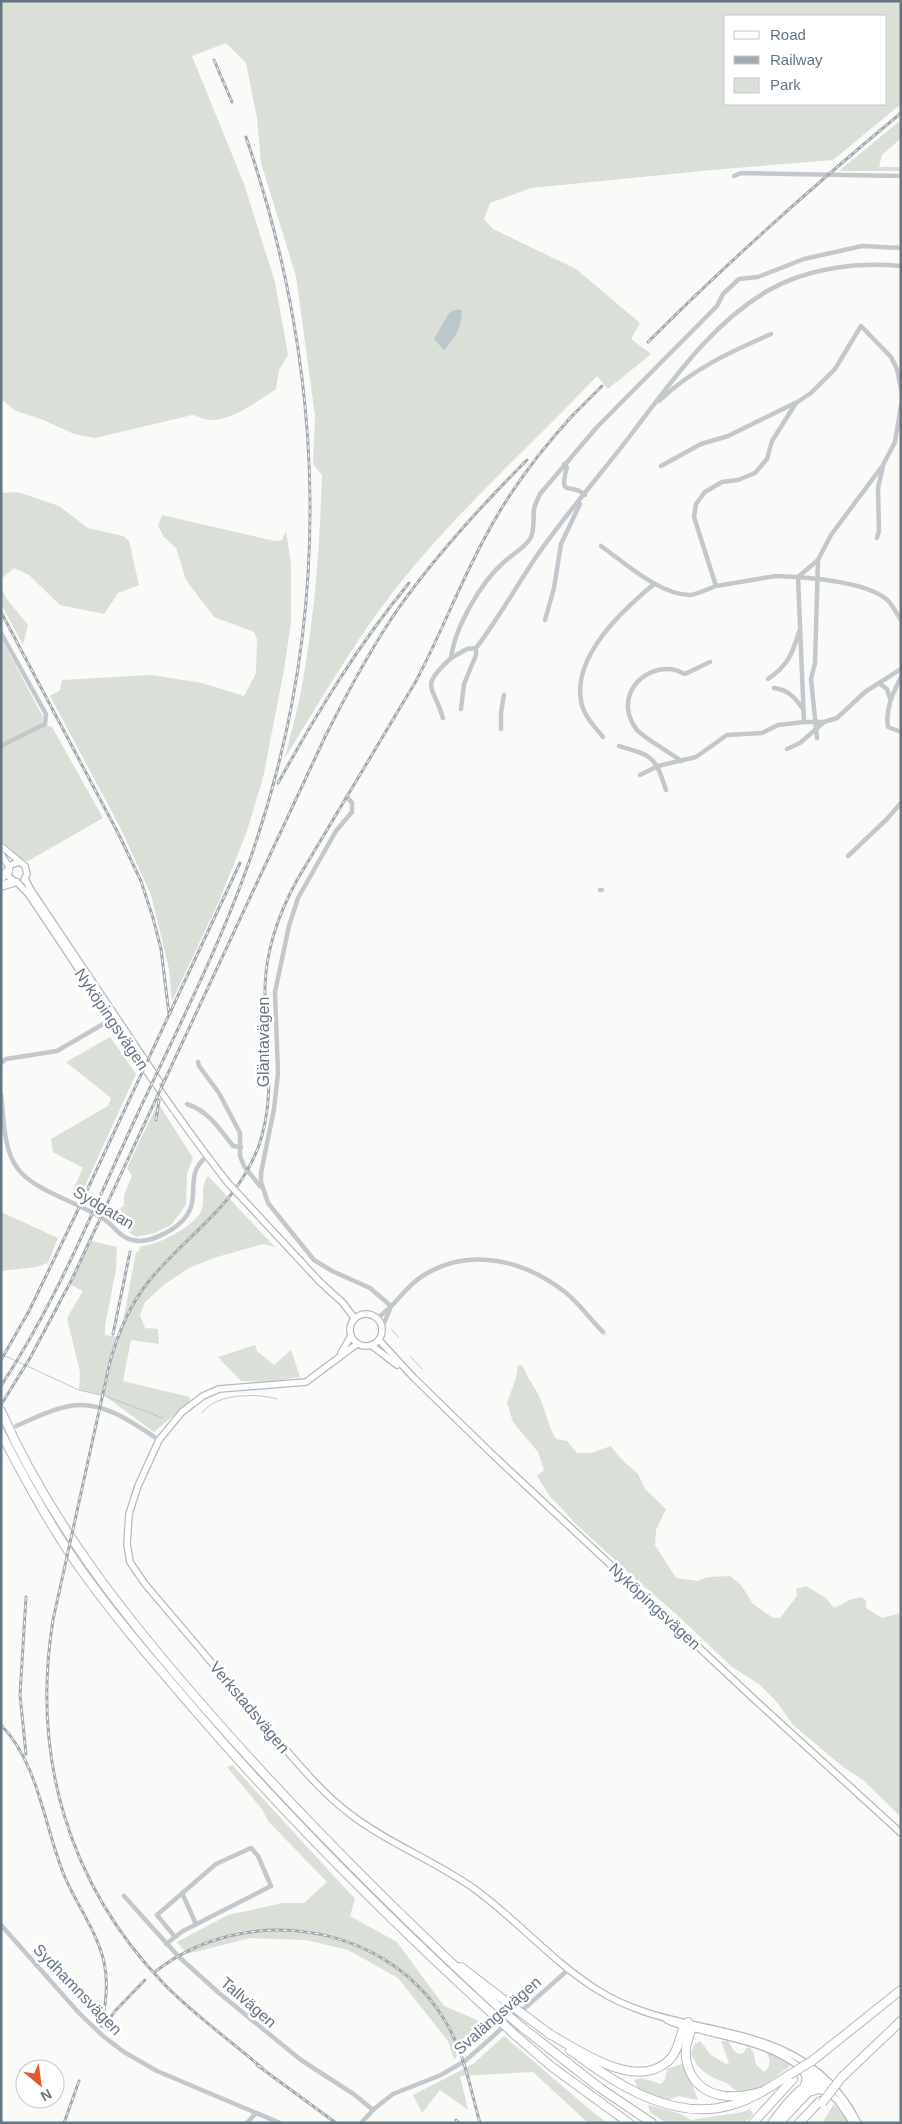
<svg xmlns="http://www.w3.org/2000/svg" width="902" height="2124" viewBox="0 0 902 2124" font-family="Helvetica,sans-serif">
<rect width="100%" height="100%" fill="#fafaf8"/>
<!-- green -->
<g fill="#dadfd7" fill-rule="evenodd">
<path d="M 1,1 L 901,1 L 901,104 L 833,160 L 712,170 L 531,188 L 490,203 L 484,219 L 493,229 L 576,269 L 640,323 L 631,339 L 651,354 L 608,389 L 597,376 C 528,449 451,516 390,596 C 351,647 319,703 285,758 C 291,732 299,706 303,680 C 315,612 320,543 322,475 L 313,464 L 315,416 L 296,276 L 261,163 L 257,118 L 246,63 L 226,43 L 192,56 L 244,184 L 275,282 L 288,355 L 279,370 L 276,389 C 257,401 234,420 211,420 C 205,420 199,416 192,415 L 95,438 L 74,434 L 41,419 L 16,411 L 1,399 ZM 726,16 L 886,16 L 886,104 L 726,104 Z"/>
<path d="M 901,120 L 901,138 L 882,155 L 879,167 L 901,167 L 901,171 L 839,171 Z"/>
<path d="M 18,492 L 59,506 L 88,528 L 123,536 L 129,541 L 139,585 L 118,593 L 104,614 L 60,605 L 29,575 L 14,568 L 1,579 L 1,493 Z"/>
<path d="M 162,515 L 274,541 L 282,540 L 286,531 L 291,564 L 291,622 L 284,670 L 263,778 L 247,831 L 219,901 L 172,1001 L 169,969 L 151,895 L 120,827 L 50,696 L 60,690 L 62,680 L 151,675 L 202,683 L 244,696 L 256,673 L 257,639 L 254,632 L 214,617 L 186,580 L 176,548 L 164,537 L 158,526 Z"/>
<path d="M 1,587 L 6,598 L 28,625 L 23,645 L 1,604 Z"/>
<path d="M 1,638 L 43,717 L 42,724 L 52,727 L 103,818 L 28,861 L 24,860 L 1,840 Z"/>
<path d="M 110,1037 L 136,1074 L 79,1199 L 71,1194 L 83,1168 L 53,1152 L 51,1139 L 108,1106 L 111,1098 L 66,1062 Z"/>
<path d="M 158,1103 L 193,1158 L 187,1173 L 186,1205 L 171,1225 L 155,1233 L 136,1237 L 114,1221 L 112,1206 L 117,1210 L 124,1206 L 124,1195 L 132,1176 L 127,1168 Z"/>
<path d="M 208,1176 L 275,1247 L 263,1244 L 217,1257 L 189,1268 L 165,1284 L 145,1302 L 140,1315 L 145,1328 L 158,1329 L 159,1344 L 131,1340 L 123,1381 L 190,1397 L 189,1402 L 154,1432 L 105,1396 L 79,1390 L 80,1372 L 67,1318 L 83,1291 L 69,1284 L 88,1240 L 117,1247 L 116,1269 L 105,1326 L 105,1335 L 120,1337 L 136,1252 L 138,1252 L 141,1246 C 157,1246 197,1225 202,1209 C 205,1197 200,1187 208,1176 Z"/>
<path d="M 1,1212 L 58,1238 L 48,1263 L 36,1267 L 1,1271 Z"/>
<path d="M 255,1345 L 257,1351 L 274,1365 L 291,1350 L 300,1377 L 269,1382 L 241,1381 L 218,1357 Z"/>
<path d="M 518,1365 L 523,1366 C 527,1377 533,1385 538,1394 C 546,1409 547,1425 556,1439 L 567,1441 L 577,1453 L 591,1453 L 611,1446 L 620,1458 L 638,1474 L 645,1489 L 666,1509 L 656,1530 L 655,1545 L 676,1578 L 698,1581 L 708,1577 L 730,1576 L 741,1585 L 753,1604 L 773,1618 L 780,1618 L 797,1596 L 796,1589 L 806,1586 L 826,1598 L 834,1608 L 852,1599 L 862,1597 L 866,1601 L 866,1608 L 882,1618 L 901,1613 L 901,1817 L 863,1780 L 842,1766 L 793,1725 L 776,1701 L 759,1684 L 732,1667 L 676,1614 L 640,1583 L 577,1525 L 549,1495 L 537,1476 L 544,1470 L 538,1452 L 513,1422 L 507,1403 L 516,1378 Z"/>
<path d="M 232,1765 L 355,1899 L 350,1916 L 397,1942 L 444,2006 L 491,2026 L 454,2059 L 448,2041 L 398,1978 L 348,1950 L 306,1940 L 250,1938 L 187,1954 L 177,1942 L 228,1915 L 283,1903 L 304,1903 L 327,1882 L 268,1821 L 262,1809 L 227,1767 Z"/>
<path d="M 504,2036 L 594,2113 L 608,2123 L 588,2123 L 533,2072 L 460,2076 L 468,2110 L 440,2090 L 422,2113 L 413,2095 L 473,2064 Z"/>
<path d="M 700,2041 L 711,2055 L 726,2064 L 729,2063 L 721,2041 L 728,2041 L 734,2051 L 739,2054 L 744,2053 L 746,2048 L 750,2047 L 754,2054 L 756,2065 L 764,2072 C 773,2065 769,2059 766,2050 L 780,2058 L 790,2066 C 777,2075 755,2097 738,2091 C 732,2089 729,2083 722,2081 C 707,2076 696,2068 691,2053 L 694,2045 Z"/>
<path d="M 684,2063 L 698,2100 L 678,2096 L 666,2101 L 638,2088 L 634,2080 L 641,2078 L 661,2084 L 665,2079 L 667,2069 Z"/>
<path d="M 834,2104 L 849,2123 L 822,2123 Z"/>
<path d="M 648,2105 L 681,2114 L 691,2120 L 743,2112 L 750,2109 L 753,2114 L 745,2123 L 666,2123 L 650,2112 Z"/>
</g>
<!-- water -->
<path fill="#bbc7cb" d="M 458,309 L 462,311 C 461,328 456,337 444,350 L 434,339 L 449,313 Z"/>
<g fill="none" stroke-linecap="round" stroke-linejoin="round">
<!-- stream -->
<g stroke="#bbc7cb" stroke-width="1">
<path d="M 391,1329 L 399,1338"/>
<path d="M 1,1354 L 79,1390 L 105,1396 L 163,1418"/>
<path d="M 411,1357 L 422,1369"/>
<path d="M 202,1413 C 216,1393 256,1393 277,1399"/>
</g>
<!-- street-tunnel -->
<path stroke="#d5d9db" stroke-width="4.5" stroke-dasharray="4.5 2" stroke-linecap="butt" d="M 602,1331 L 607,1336"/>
<!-- secondary casing -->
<g stroke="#b3babf" stroke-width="8">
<g id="secondary">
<path d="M 1,846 L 25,866 L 27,874 L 24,880"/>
<path d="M 1,854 L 9,867"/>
<path d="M 25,879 L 31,890 L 159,1081"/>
<path d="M 15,882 L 9,877 L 8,871 L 11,865 L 19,862"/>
<path d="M 17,882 L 29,895 C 94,991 156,1091 228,1183"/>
<path d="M 243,1199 L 320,1282 L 343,1303 L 355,1319"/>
<circle cx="366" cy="1330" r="16"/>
<path d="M 379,1340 L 413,1377 L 491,1453 L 755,1700 L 901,1833"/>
<path d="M 357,1344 L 306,1382 L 219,1389 L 203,1396 L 182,1412 L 159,1440 L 138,1486 L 129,1514 L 127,1544 L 130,1562 L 145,1584 C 186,1632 226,1680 267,1728 C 293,1757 318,1790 350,1814 C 389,1844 436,1861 476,1890 C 518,1921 552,1961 596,1989 C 684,2046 800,2010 858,2123"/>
<path d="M 371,1345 L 397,1365"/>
<path d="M 341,1353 L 351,1336"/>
<path d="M 667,2020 C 677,2025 689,2028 701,2030 C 737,2040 772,2044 802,2069"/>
<path d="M 815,2080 L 838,2101 L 853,2123"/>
</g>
</g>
<!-- highway casing -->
<g stroke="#b4b9bd" stroke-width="10">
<g id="highway">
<path d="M 1,878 L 8,871"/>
<path d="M 1,886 L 14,882"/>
<path d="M 1,1411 C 50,1522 125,1617 204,1707 C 298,1815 399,1915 504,2012"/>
<path d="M 1,1433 C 24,1478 48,1522 77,1564 C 114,1617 157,1666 199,1715 C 292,1823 393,1923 498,2019"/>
<path d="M 461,1967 L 512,2006"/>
<path d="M 531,2020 L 551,2035"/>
<path d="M 523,2028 L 600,2088 L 652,2123"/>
<path d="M 548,2033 C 578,2050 634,2090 667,2062 C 681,2051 679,2029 688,2022 C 694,2030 687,2039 686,2048 C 685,2057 687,2066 691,2074 C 705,2100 736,2099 760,2092"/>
<path d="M 515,2035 L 552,2067 L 629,2123"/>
<path d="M 570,2050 C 616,2084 674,2124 735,2104 C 754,2098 772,2086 789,2075"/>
<path d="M 812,2061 L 901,1990"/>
<path d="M 802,2069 L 807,2077 L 805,2086"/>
<path d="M 842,2077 L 901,2021"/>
<path d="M 809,2092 L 818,2089 L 829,2092"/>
<path d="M 753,2123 L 793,2079"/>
<path d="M 772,2123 C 783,2109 809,2071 828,2083"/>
<path d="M 779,2123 L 814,2086 L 815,2076 L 810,2067"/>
<path d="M 799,2123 L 820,2101"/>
</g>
</g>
<!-- street -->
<g stroke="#c3c8cc" stroke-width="4.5">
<path d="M 734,176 L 741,173 L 901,176"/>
<path d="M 659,401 C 691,370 730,352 771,334"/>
<path d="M 564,464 L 567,467 C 558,500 571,481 585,495"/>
<path d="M 661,466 L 701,444 L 728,436 L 795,403"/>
<path d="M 877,538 L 879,531 L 878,488 L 883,466"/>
<path d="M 601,546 C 625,563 660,595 690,595 C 698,594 708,589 716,586"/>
<path d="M 818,560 L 798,577 C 822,579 864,583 885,598 C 892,603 896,613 901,620"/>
<path d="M 545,620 L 554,588 L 561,544 L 580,504"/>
<path d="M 1,633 L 46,714 L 45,724 L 1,746"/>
<path d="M 451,658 L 467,649 L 476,648"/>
<path d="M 901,677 C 893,693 885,709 888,727 L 901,732"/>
<path d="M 768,679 C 788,665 792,655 799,632"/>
<path d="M 880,684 L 887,689 L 890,698"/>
<path d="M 774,688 C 789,690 795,698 803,709"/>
<path d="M 461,709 L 464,684 L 476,655 L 476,648 C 498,619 516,587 536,557 C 567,512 604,471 636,428 C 675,377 712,323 769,290 C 808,268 857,262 901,266"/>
<path d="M 443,718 C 433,684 419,688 451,658 C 455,627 481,582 504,562 C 513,554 523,549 530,539 C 535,531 533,518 534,509 C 535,504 538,499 540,494 L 597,427 L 717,306 L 723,294 L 739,279 L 758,277 L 804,259 L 862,246 L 901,248"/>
<path d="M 804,722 L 798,577 L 776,576 L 716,586 L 694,517 L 696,504 L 705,492 L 722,482 L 738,480 L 755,473 L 767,459 L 772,441 L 796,403 L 811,393 L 835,369 L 861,326 L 891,357 L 897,369 L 901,389"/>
<path d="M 501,729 L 501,712 L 504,695"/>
<path d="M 603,737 C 595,727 583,715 581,701 C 573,655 623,610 654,584"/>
<path d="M 817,738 L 811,679 L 815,663 L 818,560 L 831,535 L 883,465 L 895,442 L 901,405"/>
<path d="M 619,746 C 653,756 655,756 666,790"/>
<path d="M 787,749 L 800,743 L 824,722 L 837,718 L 865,692 L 901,669"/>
<path d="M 681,761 C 671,753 644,738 637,730 C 615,702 636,668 670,669 C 675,669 680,672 685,674 L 710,662"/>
<path d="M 640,775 L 658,766 L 696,757 L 727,735 L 762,733 L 778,725 L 804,722 L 824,722"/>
<path d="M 347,797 L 352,803 L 352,812 L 336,831 L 298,898 L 289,926 L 275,992 L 278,1073 L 274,1109 L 261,1173 L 261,1182 L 268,1203 L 314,1260 L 332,1271 L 370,1288 L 391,1306"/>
<path d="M 848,856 L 887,819 L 901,803"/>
<path d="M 600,890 L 602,890"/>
<path d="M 198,1062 L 199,1066 L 219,1093 L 240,1133 L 240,1156 L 244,1166 L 260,1186"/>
<path d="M 1,1063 L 6,1059 L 57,1051 L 112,1019"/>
<path d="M 1,1095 C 4,1118 3,1150 18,1169 C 34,1191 81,1203 105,1220 C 118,1229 120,1240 140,1241 C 151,1241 162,1235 171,1230 C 211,1204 178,1180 207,1156"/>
<path d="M 187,1104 C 208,1111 219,1128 233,1146 L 241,1147"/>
<path d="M 377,1318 C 395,1307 405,1286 424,1275 C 471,1246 525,1261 565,1292 C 579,1303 589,1318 602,1331"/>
<path d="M 382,1328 L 390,1309"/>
<path d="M 16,1426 C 33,1419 51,1409 70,1406 C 103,1400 133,1423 159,1440"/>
<path d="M 182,1893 L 196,1924"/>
<path d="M 124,1896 L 178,1956 L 219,1993 L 301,2060 L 355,2095 L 373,2110"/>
<path d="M 1,1925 L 79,2013 L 103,2036 L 124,2052 L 157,2071 L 280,2123"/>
<path d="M 166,1944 L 183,1931 L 271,1886 L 258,1856 L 251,1848 L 216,1864 L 157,1915 L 175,1937"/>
<path d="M 362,2122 L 374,2109 L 393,2094 L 441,2075 L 465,2061 L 569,1969"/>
<path d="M 247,2123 L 256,2113"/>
</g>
<!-- secondary -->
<use href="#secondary" stroke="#fff" stroke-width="5.5"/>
<!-- highway -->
<use href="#highway" stroke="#fff" stroke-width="8"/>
<!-- rail casing -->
<g stroke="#a2aab0" stroke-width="3">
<g id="rail">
<path d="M 214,60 L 232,102"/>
<path d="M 648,342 C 729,261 813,186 901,113"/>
<path d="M 568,420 L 602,386"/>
<path d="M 1,612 L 119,835 L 141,881 L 153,918 L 161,949 L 169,1014"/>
<path d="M 278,783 C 317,713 358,645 409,583"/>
<path d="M 156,1120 L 159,1100"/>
<path d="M 113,1334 L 130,1252"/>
<path d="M 1,1360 L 29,1311 L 75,1216 L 240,863"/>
<path d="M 1,1386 C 57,1301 95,1205 138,1113 C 176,1032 218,950 248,865 C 334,624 328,377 246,137"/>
<path d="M 1,1405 L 30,1358 L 72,1279 L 325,737 C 347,693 370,649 398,609 C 436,555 480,507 527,460"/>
<path d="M 26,1597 L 20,1695 L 26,1754"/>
<path d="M 1,1725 C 39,1764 44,1826 64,1875 C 76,1904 97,1931 104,1962 C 109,1984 106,2005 101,2026"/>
<path d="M 156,1971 C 244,1903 381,1921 442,2016 C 463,2047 470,2087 480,2123"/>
<path d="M 104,2027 L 115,2011 L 145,1980"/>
<path d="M 257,2065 L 336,2123"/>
<path d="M 262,2068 C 230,2040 194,2015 164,1984 C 68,1884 31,1756 53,1620 L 109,1366 C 117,1335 128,1307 149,1281 C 188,1233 233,1210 258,1148 C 278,1094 264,1042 265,987 C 266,948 279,913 297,880 L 416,681 C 440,636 458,588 482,543 C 506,496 537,454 573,415"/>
<path d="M 456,2120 L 459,2123"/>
<path d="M 64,2123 L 79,2081"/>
</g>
</g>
<!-- rail -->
<use href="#rail" stroke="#fff" stroke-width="1" stroke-dasharray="4" stroke-linecap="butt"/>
<!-- secondary-bridge casing -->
<g stroke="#b3babf" stroke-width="8" stroke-linecap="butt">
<path id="secondary-bridge" d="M 228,1183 L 243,1199"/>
</g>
<!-- highway-bridge casing -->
<g stroke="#b4b9bd" stroke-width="10" stroke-linecap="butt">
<g id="highway-bridge">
<path d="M 512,2006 L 531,2020"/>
<path d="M 504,2012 L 523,2028"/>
<path d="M 498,2019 L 515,2035"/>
<path d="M 789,2075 L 812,2061"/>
<path d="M 822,2103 L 842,2077"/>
</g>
</g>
<!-- secondary-bridge -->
<use href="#secondary-bridge" stroke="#fff" stroke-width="5.5"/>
<!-- highway-bridge -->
<use href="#highway-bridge" stroke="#fff" stroke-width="8"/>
</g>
<g text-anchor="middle" stroke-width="5" stroke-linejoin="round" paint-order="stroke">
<!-- street labels -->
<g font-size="16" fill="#657683" stroke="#fff">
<text transform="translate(112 1019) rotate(56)" y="6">Nyköpingsvägen</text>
<text transform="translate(263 1042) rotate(-90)" y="6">Gläntavägen</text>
<text transform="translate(104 1207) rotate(31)" y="6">Sydgatan</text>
<text transform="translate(655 1606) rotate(43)" y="6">Nyköpingsvägen</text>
<text transform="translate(250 1707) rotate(50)" y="6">Verkstadsvägen</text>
<text transform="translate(78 1989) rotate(46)" y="6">Sydhamnsvägen</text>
<text transform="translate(249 2002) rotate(41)" y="6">Tallvägen</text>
<text transform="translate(497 2015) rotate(-41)" y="6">Svalängsvägen</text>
</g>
</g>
<!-- border -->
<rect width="902" height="2124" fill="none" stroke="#657683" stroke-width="5"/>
<!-- legend -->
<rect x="724" y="15" width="162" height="90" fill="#ffffff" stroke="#c1c8cd"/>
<rect x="734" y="31" width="25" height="8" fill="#ffffff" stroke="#c1c8cd"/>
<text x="770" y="40" font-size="15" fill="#657683">Road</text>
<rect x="734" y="56" width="25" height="8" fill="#a2aab0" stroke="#c1c8cd"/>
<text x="770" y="65" font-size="15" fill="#657683">Railway</text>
<rect x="734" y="78" width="25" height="15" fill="#dadfd7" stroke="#c1c8cd"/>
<text x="770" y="90" font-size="15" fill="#657683">Park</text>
<!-- north arrow -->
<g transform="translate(40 2084) rotate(151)"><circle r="24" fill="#ffffff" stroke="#c1c8cd"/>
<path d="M0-4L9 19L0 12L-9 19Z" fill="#e4572e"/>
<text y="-8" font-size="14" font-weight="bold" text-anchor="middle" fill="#657683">N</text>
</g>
</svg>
